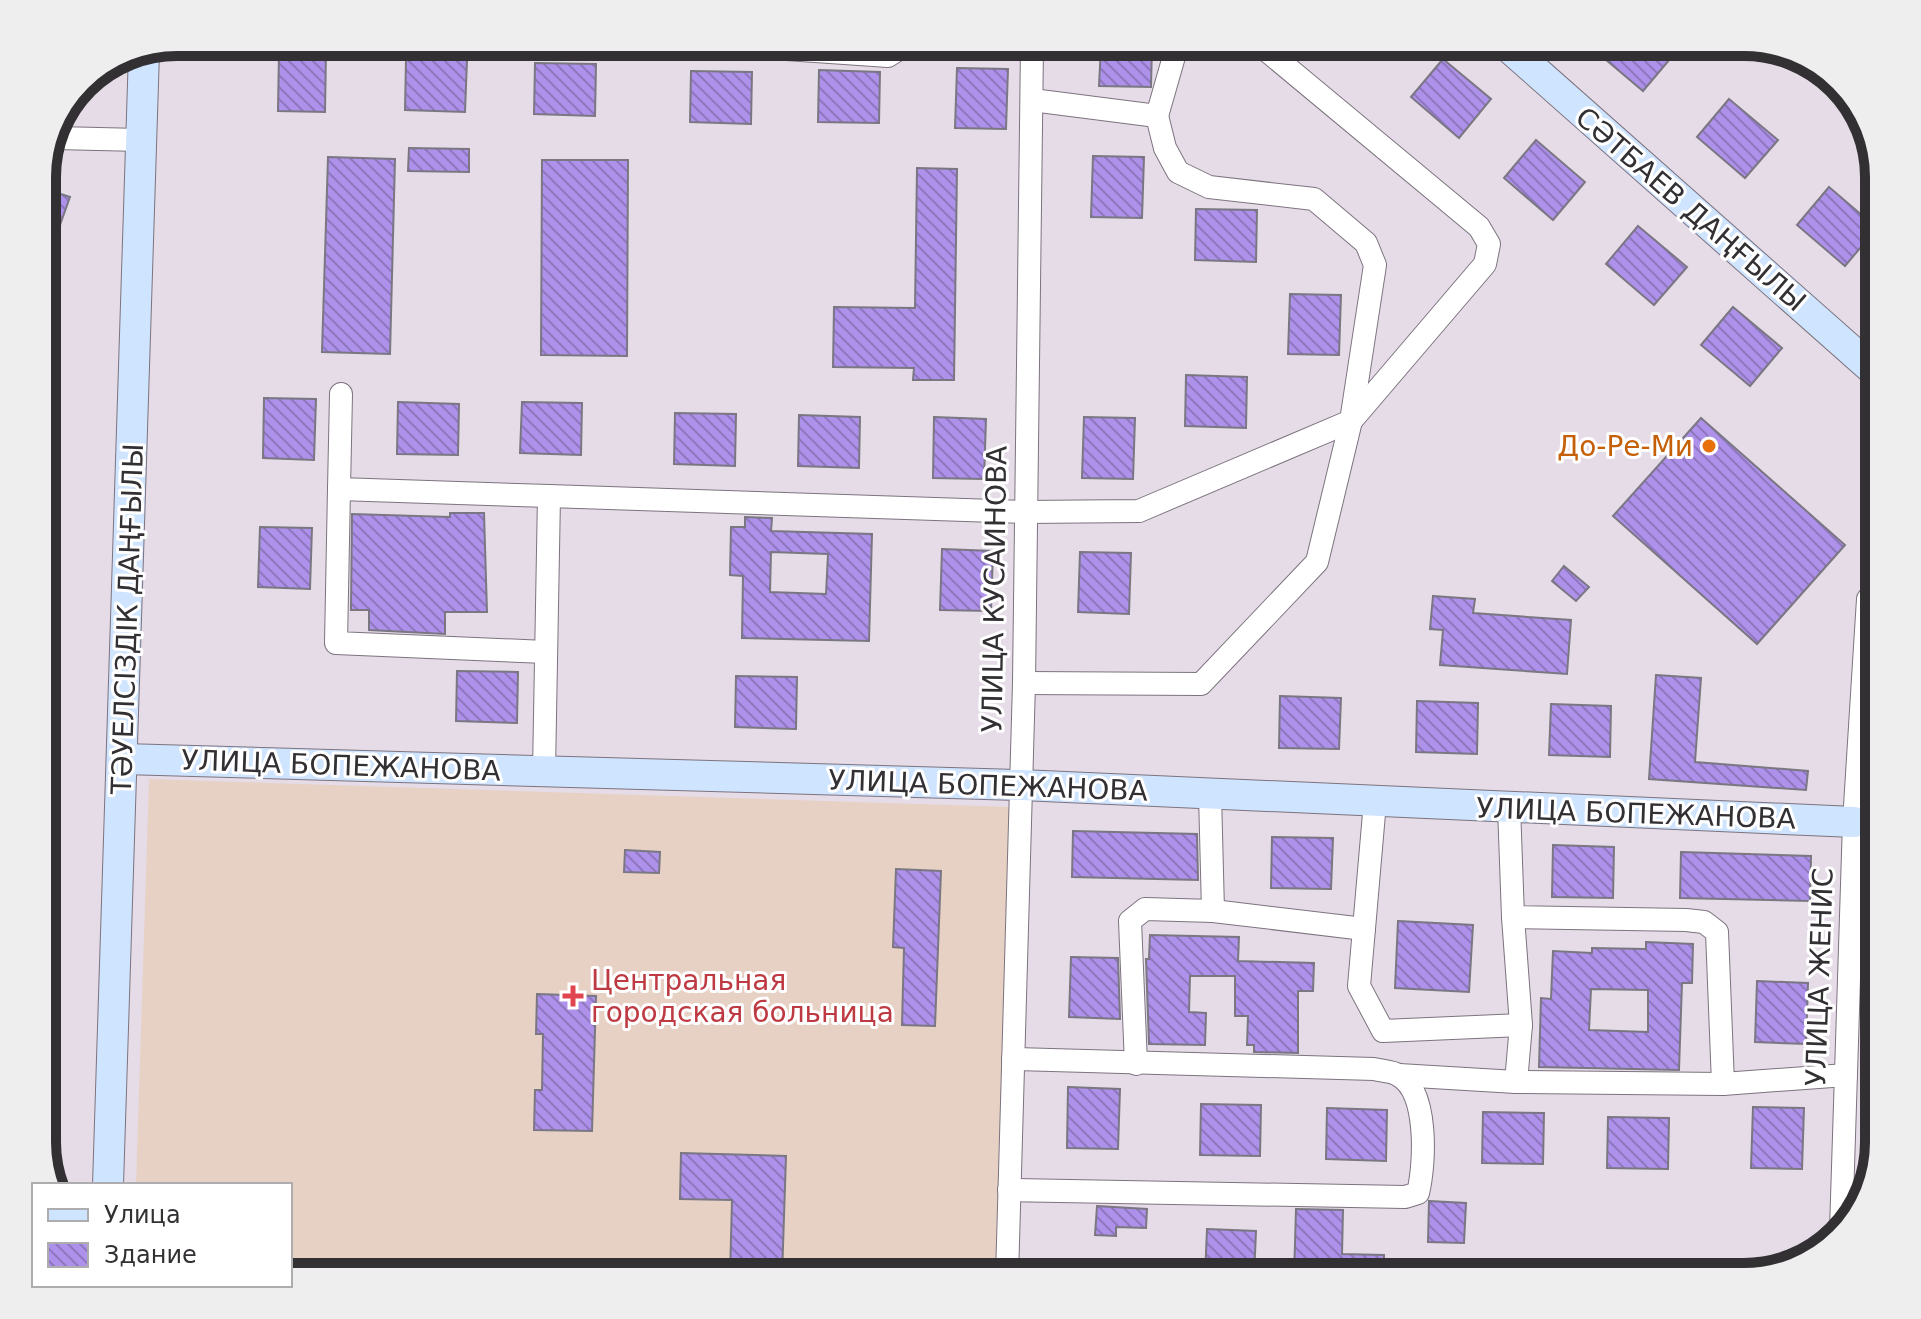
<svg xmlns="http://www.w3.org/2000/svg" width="1921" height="1319" viewBox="0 0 1921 1319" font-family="'DejaVu Sans',sans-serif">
<defs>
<pattern id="building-back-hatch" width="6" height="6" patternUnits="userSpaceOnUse" patternTransform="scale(2)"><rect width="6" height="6" fill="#ae91ea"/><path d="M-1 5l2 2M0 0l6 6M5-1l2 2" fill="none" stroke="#8e77be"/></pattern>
</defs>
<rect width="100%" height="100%" fill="#e5dce8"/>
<!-- medical -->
<path fill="#e7d1c4" d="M 149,779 L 1011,807 L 995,1277 L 290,1277 L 290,1185 L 136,1185 Z"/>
<!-- building -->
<g fill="url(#building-back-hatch)" stroke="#7a7783" stroke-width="2" fill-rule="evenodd">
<path d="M 1663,42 L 1675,53 L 1643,91 L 1586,43 Z"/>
<path d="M 1101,46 L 1152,46 L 1151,87 L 1099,86 Z"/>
<path d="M 279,51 L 326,51 L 325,112 L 278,111 Z"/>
<path d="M 406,59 L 467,60 L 465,112 L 405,110 Z"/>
<path d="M 1443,59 L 1491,99 L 1459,138 L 1411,97 Z"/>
<path d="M 535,63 L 596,64 L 595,116 L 534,114 Z"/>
<path d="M 957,68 L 1008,69 L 1006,129 L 955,128 Z"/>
<path d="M 819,70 L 880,72 L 879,123 L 818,122 Z"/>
<path d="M 691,71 L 752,72 L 751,124 L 690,122 Z"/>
<path d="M 1729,99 L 1778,140 L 1745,178 L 1697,137 Z"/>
<path d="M 1536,140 L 1585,182 L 1553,220 L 1504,178 Z"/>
<path d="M 409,148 L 469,149 L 469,172 L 408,171 Z"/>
<path d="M 1093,156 L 1144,157 L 1142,218 L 1091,217 Z"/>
<path d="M 328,157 L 395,159 L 390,354 L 322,352 Z"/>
<path d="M 542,160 L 628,160 L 627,356 L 541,355 Z"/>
<path d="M 917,168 L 957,169 L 954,380 L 913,380 L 914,368 L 833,367 L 834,307 L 915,308 Z"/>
<path d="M 1829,187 L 1877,228 L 1845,266 L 1797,225 Z"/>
<path d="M 42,188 L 70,197 L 45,267 L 42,267 Z"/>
<path d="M 1196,209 L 1257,210 L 1256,262 L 1195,260 Z"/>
<path d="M 1638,226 L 1687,267 L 1654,305 L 1606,264 Z"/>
<path d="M 1290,294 L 1341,295 L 1339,355 L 1288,354 Z"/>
<path d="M 1733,307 L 1782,348 L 1750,386 L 1701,345 Z"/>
<path d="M 1186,375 L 1247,377 L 1246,428 L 1185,426 Z"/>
<path d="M 264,398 L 316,399 L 314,460 L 263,458 Z"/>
<path d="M 398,402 L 459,404 L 458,455 L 397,454 Z"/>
<path d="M 522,402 L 582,403 L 581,455 L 520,453 Z"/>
<path d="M 675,413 L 736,414 L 735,466 L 674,464 Z"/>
<path d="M 799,415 L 860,417 L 859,468 L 798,466 Z"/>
<path d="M 934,417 L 986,419 L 984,479 L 933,478 Z"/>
<path d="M 1084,417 L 1135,418 L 1133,479 L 1082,478 Z"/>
<path d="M 1701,418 L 1845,545 L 1757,644 L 1613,516 Z"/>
<path d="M 450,513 L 484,513 L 487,612 L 445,612 L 445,634 L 369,630 L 369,610 L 351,610 L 352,514 L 450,517 Z"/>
<path d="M 745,517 L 772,518 L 771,531 L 872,534 L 869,641 L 742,638 L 743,576 L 730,575 L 731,527 L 745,527 ZM 771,552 L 828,554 L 826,594 L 770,592 Z"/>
<path d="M 260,527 L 312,528 L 310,589 L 258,587 Z"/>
<path d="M 942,549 L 993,551 L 991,611 L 940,610 Z"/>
<path d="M 1080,552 L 1131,553 L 1129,614 L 1078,612 Z"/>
<path d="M 1564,566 L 1589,587 L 1576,601 L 1552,581 Z"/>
<path d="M 1433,596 L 1475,599 L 1473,613 L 1571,620 L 1567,674 L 1440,665 L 1443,630 L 1430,629 Z"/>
<path d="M 457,671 L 518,672 L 517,723 L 456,721 Z"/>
<path d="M 1656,675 L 1701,678 L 1695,762 L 1808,771 L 1806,790 L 1649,779 Z"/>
<path d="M 736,676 L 797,677 L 796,729 L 735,727 Z"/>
<path d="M 1280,696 L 1341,698 L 1339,749 L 1279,748 Z"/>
<path d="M 1417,701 L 1478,703 L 1477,754 L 1416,752 Z"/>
<path d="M 1551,704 L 1611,706 L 1610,757 L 1549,755 Z"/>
<path d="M 1073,831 L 1197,834 L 1198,880 L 1072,877 Z"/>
<path d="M 1272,837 L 1333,838 L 1331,889 L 1271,888 Z"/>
<path d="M 1553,845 L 1614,847 L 1613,898 L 1552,897 Z"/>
<path d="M 625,850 L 660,852 L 659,873 L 624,872 Z"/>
<path d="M 1681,852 L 1811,856 L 1810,901 L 1680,898 Z"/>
<path d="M 896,869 L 941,871 L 935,1026 L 902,1025 L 904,948 L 893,947 Z"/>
<path d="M 1398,921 L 1473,925 L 1469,992 L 1395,988 Z"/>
<path d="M 1150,935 L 1239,937 L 1238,961 L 1314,963 L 1313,991 L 1298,991 L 1298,1053 L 1254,1052 L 1254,1045 L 1247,1045 L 1248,1016 L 1235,1016 L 1235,976 L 1190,976 L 1189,1012 L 1206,1013 L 1205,1045 L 1149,1044 L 1146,959 L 1149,959 Z"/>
<path d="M 1646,942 L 1693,944 L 1692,983 L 1682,983 L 1679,1070 L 1539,1067 L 1541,998 L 1551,999 L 1553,951 L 1592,953 L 1592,948 L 1646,949 ZM 1591,989 L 1648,990 L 1648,1032 L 1589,1030 Z"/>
<path d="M 1071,957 L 1118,958 L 1120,1019 L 1069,1017 Z"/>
<path d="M 1757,981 L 1808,983 L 1806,1044 L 1755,1042 Z"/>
<path d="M 537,994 L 596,996 L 592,1131 L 534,1130 L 535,1090 L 542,1090 L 543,1034 L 536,1034 Z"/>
<path d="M 1068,1087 L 1120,1089 L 1118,1149 L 1067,1148 Z"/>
<path d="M 1201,1104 L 1261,1105 L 1260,1156 L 1200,1155 Z"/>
<path d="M 1753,1107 L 1804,1108 L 1802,1169 L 1751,1168 Z"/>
<path d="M 1327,1108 L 1387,1110 L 1386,1161 L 1326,1159 Z"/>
<path d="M 1483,1112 L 1544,1113 L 1543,1164 L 1482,1163 Z"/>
<path d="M 1608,1117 L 1669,1118 L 1668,1169 L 1607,1168 Z"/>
<path d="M 681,1153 L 786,1156 L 782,1277 L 730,1277 L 732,1200 L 680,1199 Z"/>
<path d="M 1429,1201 L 1466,1203 L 1464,1243 L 1428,1242 Z"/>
<path d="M 1097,1206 L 1147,1209 L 1146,1228 L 1116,1227 L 1116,1236 L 1095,1235 Z"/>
<path d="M 1296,1209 L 1343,1210 L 1342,1254 L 1384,1255 L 1384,1277 L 1294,1277 Z"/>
<path d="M 1207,1229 L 1256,1231 L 1254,1277 L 1205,1277 Z"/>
</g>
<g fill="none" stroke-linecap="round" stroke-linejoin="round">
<!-- street casing -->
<g stroke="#7c737e" stroke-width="24">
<g id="street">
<path d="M 772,48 L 888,56 L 902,47"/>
<path d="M 1032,100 L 1157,116 L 1177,46"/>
<path d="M 56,138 L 141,140"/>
<path d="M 341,394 L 339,489 L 549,496"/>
<path d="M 339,489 L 336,643 L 546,652"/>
<path d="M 1024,683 L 1201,684 L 1317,562 L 1351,421 L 1485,264 L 1489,244 L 1479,227 L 1260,45"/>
<path d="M 544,771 L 549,496 L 1025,512 L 1139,511 L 1351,421 L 1375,265 L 1366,243 L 1314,199 L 1209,187 L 1178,172 L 1165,148 L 1157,116"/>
<path d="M 1210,794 L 1213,911"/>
<path d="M 1375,802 L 1359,986 L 1383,1031 L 1521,1025"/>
<path d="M 1509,807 L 1513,917 L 1686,920 L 1704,922 L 1717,932 L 1723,1084 L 1846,1075"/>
<path d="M 1136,1064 L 1130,921 L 1145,909 L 1213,911 L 1364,929"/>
<path d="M 1399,1075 L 1516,1082 L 1521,1025 L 1513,917"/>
<path d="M 1516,1082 L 1723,1084"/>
<path d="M 1009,1190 L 1405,1197 L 1418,1193 C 1425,1164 1429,1091 1398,1075 C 1392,1071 1381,1071 1374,1069 L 1013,1059"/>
<path d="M 1841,1230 L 1854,822 L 1868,599 L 1879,586"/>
<path d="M 1007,1277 L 1024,683 L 1032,46"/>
</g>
</g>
<!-- secondary casing -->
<g stroke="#7c737e" stroke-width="32">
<g id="secondary">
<path d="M 1504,43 L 1879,375"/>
<path d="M 123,759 L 1021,785 L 1854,822"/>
<path d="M 108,1185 L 144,52"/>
</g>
</g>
<!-- street -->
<use href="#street" stroke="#fff" stroke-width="22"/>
<!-- secondary -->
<use href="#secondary" stroke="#cfe4ff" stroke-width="30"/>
</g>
<!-- markers -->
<circle fill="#e8710a" stroke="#fff" stroke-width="3" cx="1709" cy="446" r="8"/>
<path fill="#e0444e" stroke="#fff" stroke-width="3" d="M569 984h8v8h8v8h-8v8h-8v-8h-8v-8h8z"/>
<g text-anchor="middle" stroke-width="6" stroke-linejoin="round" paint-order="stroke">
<!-- street labels -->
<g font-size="28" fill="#333034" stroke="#fff">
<text transform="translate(1691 209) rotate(41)" y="10">СӘТБАЕВ ДАҢҒЫЛЫ</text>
<text transform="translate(994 589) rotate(-89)" y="10">УЛИЦА КУСАИНОВА</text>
<text transform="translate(127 619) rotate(-88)" y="10">ТӘУЕЛСІЗДІК ДАҢҒЫЛЫ</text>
<text transform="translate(341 765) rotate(2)" y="10">УЛИЦА БОПЕЖАНОВА</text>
<text transform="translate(988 785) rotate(2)" y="10">УЛИЦА БОПЕЖАНОВА</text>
<text transform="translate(1636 813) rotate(2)" y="10">УЛИЦА БОПЕЖАНОВА</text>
<text transform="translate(1819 977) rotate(-88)" y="10">УЛИЦА ЖЕНИС</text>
</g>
<!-- food labels -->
<g font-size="28" fill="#c56008" stroke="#fff" text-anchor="end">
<text x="1693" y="456">До-Ре-Ми</text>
</g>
<!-- health labels -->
<g font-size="28" fill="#be3a42" stroke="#fff" text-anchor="start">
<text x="591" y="990">Центральная<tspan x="591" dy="32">городская больница</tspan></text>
</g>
</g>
<!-- crop -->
<path d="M0 0H1921V1319H0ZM177 56H1744A121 121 0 0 1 1865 177V1142A121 121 0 0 1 1744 1263H177A121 121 0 0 1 56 1142V177A121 121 0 0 1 177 56Z" fill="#efeeef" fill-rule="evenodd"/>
<path fill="none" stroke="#333034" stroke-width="10" d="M177 56H1744A121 121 0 0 1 1865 177V1142A121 121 0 0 1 1744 1263H177A121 121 0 0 1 56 1142V177A121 121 0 0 1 177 56Z"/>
<!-- legend -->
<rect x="32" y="1183" width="260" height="104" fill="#ffffff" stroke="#adacae" stroke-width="2"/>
<rect x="48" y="1209" width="40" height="12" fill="#cfe4ff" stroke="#adacae" stroke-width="2"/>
<text x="104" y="1223" font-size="24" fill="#333034">Улица</text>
<rect x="48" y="1243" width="40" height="24" fill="url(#building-back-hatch)" stroke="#adacae" stroke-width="2"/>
<text x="104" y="1263" font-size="24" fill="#333034">Здание</text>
</svg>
